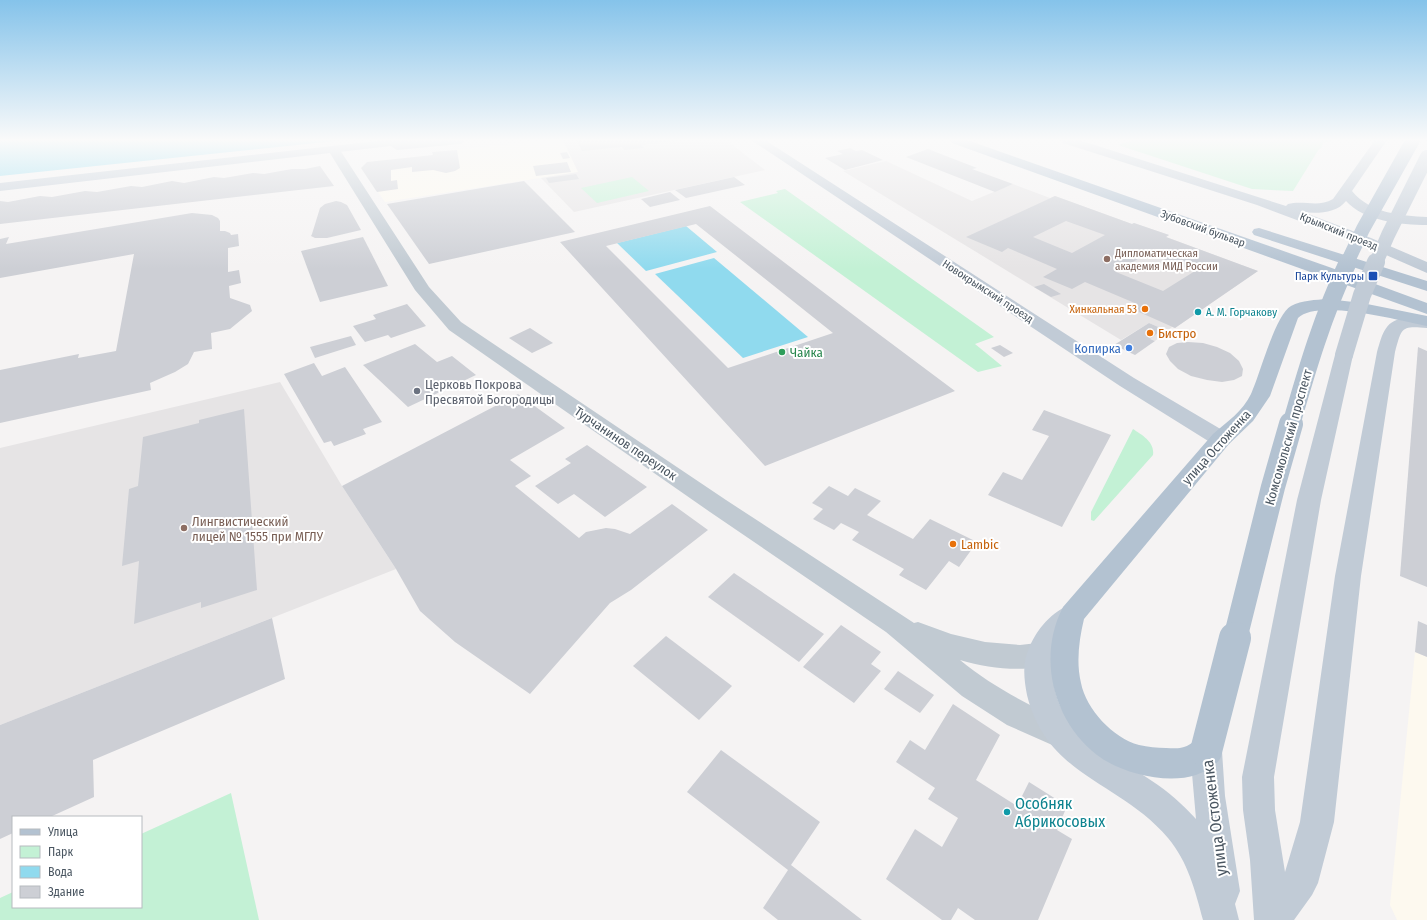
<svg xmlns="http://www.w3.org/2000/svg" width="1427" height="920" viewBox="0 0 1427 920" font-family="'Fira Sans Condensed',sans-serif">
<rect width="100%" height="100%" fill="#f5f3f3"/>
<!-- commercial -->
<g fill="#fdf9ef">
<path d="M 551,140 L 563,140 L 579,172 L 385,202 L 361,168 L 367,162 L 433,155 L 432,152 Z"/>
<path d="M 1415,652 L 1427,657 L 1427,920 L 1397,920 L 1390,905 Z"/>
</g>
<!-- education -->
<g fill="#e6e4e5">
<path d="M 563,140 L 726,140 L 765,170 L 574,212 L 541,178 L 578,172 Z"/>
<path d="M 886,161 L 972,201 L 1013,184 L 1050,198 L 1055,196 L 1132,224 L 1134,223 L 1169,235 L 1166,237 L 1258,271 L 1175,328 L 1172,327 L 1155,341 L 1150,339 L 1163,329 L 1149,323 L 1121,340 L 843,171 Z"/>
<path d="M 280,382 L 342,486 L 396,569 L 0,725 L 0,448 Z"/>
</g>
<!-- green -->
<g fill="#c3f1d5">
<path d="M 1132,140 L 1332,140 L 1331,142 L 1324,142 L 1321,147 L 1322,148 L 1319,149 L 1293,191 L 1252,189 L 1118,145 Z"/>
<path d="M 632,177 L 649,191 L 597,203 L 581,188 Z"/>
<path d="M 785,189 L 994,337 L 975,344 L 1002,366 L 978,372 L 740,202 L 778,193 L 776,191 Z"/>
<path d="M 1133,429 C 1142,435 1155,442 1153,455 L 1094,521 L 1091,520 L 1091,512 Z"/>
<path d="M 231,793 L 259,920 L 0,920 L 0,898 L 13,892 L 13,907 L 141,907 L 141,834 Z"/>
</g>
<!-- water -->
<g fill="#90daee">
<path d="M 0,140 L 344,140 L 0,176 Z"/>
<path d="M 686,226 L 717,252 L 646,271 L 617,243 Z"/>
<path d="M 714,258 L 808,337 L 743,358 L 655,274 Z"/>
</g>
<!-- building -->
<g fill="#cdcfd5" fill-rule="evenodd">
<path d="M 576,140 L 675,140 L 675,141 L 641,145 L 644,148 L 624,150 L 622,147 L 582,151 Z"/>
<path d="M 850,148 L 856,151 L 862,150 L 883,160 L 845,170 L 825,158 L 843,154 L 837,151 Z"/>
<path d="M 928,149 L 977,168 L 972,169 L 1013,184 L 995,192 L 906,157 Z"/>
<path d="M 457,150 L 460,168 L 455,171 L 446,173 L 433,170 L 412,172 L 412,167 L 391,170 L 391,181 L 397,180 L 398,189 L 377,192 L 361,168 L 367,162 L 433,155 L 432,152 Z"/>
<path d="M 567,152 L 570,158 L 563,159 L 560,153 Z"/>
<path d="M 567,162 L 571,172 L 536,176 L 533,166 Z"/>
<path d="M 320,166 L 334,186 L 0,224 L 0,201 L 8,202 L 40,196 L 52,197 L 85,191 L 97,192 L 131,186 L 142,187 L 172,181 L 184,183 L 214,177 L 224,178 L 253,173 L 264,174 L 292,169 L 305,169 Z"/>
<path d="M 576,174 L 579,179 L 549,183 L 546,178 Z"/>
<path d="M 734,177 L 745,185 L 686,198 L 675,190 Z"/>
<path d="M 524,181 L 575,232 L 429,264 L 387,204 Z"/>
<path d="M 670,192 L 680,200 L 650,207 L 641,199 Z"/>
<path d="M 1055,196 L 1132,224 L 1134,223 L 1169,235 L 1166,237 L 1258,271 L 1175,328 L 1130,308 L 1137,304 L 1085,282 L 1072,289 L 1043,277 L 1057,269 L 1008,248 L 1002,252 L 966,237 ZM 1066,221 L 1105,235 L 1072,253 L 1033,237 ZM 1148,253 L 1195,271 L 1163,291 L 1116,272 Z"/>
<path d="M 336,201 L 341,202 L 347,205 L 361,230 L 327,238 L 315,238 L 311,236 L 312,234 L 320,208 L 325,204 Z"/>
<path d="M 710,206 L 864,323 L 955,391 L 765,466 L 560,242 ZM 696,224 L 764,278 L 833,333 L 728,368 L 606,246 Z"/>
<path d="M 192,213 L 212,215 L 218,218 L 220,221 L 220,231 L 225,231 L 230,233 L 231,235 L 238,234 L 239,246 L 228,248 L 228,272 L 239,270 L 241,283 L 229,286 L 230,298 L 250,305 L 252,311 L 230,329 L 211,333 L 212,349 L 194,352 L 188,364 L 175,372 L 150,383 L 151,390 L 0,423 L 0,370 L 79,354 L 78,358 L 116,351 L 134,254 L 0,278 L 0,239 L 9,237 L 6,244 Z"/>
<path d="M 363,237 L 388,286 L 320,302 L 301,251 Z"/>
<path d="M 1044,284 L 1061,294 L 1051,297 L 1034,287 Z"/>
<path d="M 407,304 L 426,326 L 391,338 L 388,335 L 365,342 L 353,326 L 376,319 L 373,315 Z"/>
<path d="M 1149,323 L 1163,329 L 1150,339 L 1155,341 L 1135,355 L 1114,345 Z"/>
<path d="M 530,328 L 553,343 L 532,353 L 509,338 Z"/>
<path d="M 351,336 L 356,345 L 315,358 L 310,347 Z"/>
<path d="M 1188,342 L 1203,343 L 1217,347 L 1230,353 L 1239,361 L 1243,369 L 1242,376 L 1234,380 L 1222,382 L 1207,380 L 1191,376 L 1178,369 L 1170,361 L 1166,354 L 1169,347 L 1177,343 Z"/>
<path d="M 415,344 L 437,362 L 452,356 L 476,375 L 408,407 L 363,365 Z"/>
<path d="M 1000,345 L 1013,353 L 1004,357 L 991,348 Z"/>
<path d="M 1418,347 L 1427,351 L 1427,587 L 1400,576 Z"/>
<path d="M 314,363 L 322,376 L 345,367 L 382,422 L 363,429 L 366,434 L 334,446 L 331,441 L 324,443 L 284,374 Z"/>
<path d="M 518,394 L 565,428 L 510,460 L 531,476 L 515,486 L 579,538 L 586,532 L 606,528 L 615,529 L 630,534 L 672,504 L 708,530 L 631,590 L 610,603 L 530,694 L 455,642 L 420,611 L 396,569 L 342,486 Z"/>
<path d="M 244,409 L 257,590 L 201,608 L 201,602 L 134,624 L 139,561 L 122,566 L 129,489 L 138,486 L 143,437 L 199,423 L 199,420 Z"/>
<path d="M 1044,410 L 1111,435 L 1062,527 L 988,495 L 1003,472 L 1022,480 L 1049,436 L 1032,430 Z"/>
<path d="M 587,445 L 647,487 L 605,517 L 574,494 L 558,504 L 535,486 L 571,463 L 565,459 Z"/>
<path d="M 829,486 L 848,496 L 855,488 L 881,501 L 867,515 L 913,539 L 930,519 L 977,542 L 959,567 L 949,561 L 926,590 L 899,575 L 904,569 L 852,540 L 859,532 L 841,523 L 834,530 L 813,519 L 823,509 L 812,503 Z"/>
<path d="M 734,573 L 824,634 L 799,662 L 708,597 Z"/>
<path d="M 272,618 L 285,679 L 93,760 L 94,797 L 50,817 L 13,817 L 13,833 L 0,839 L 0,725 Z"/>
<path d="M 1418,621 L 1427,625 L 1427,657 L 1415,652 Z"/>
<path d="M 841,625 L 881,652 L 871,664 L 881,671 L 854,703 L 803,667 Z"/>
<path d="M 666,636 L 732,686 L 699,720 L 633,666 Z"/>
<path d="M 898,671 L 934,695 L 920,713 L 884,689 Z"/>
<path d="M 953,704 L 1000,735 L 976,780 L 1017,806 L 1029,782 L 1067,806 L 1057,830 L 1072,839 L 1038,920 L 975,920 L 958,908 L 951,920 L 942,920 L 886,879 L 915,829 L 942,847 L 958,818 L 928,799 L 935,788 L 896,762 L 910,740 L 925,750 Z"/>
<path d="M 721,750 L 820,822 L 791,865 L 862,920 L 778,920 L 763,908 L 788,870 L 687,792 Z"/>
</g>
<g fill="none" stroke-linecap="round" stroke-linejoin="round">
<!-- street -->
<path fill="#c1cad2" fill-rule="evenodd" d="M 334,146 L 338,147 L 340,150 L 429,287 L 461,322 L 726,500 L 914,623 L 918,622 L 951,634 L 985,642 L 1020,645 L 1055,641 L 1065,645 L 1069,653 L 1065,661 C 1031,673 994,670 960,660 C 993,687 1030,706 1070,724 L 1074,734 L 1070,744 L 1059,748 L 1007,725 L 962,696 L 886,632 L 710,512 L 449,330 L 415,290 L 328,150 L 330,147 Z"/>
<!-- secondary -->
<g fill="#c1cbd6" fill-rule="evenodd">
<path d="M 386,140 L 465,140 L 463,143 L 459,144 L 397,150 L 391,146 L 0,191 L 0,183 Z"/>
<path d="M 751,140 L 765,140 L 1134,378 L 1229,434 L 1232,439 L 1229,444 L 1221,446 L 1213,444 L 1120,386 Z"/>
<path d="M 1061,140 L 1079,140 L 1286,206 L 1288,204 C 1304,200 1318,208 1333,199 L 1375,140 L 1387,140 L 1352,191 C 1370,213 1401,216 1427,217 L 1427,225 C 1401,225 1364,221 1346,201 C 1337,213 1317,214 1303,212 L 1371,238 L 1427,262 L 1427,273 L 1361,244 L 1257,205 L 1063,143 Z"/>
<path d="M 1408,317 L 1427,318 L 1427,328 C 1401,326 1402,327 1395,352 L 1361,576 L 1334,822 L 1318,883 L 1312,895 L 1294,920 L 1254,920 L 1250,860 L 1243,810 L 1242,777 L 1297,500 L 1335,355 L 1337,351 L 1344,349 L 1351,351 L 1353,355 L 1321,500 L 1274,777 L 1275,810 L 1285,872 L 1300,822 L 1335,576 L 1377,352 C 1383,332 1385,320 1408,317 Z"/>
<path d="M 1072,604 L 1081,607 L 1085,615 C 1078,629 1061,637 1055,652 C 1051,662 1052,674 1054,685 C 1063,739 1113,754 1152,781 C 1168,791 1183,805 1196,819 L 1190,751 L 1195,741 L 1206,736 L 1217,741 L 1222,751 L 1225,796 L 1240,891 L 1235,904 L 1239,920 L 1203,920 C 1195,890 1188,862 1168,838 C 1120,781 1047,777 1027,695 C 1024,679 1022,663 1029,648 C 1037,629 1052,611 1072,604 Z"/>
</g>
<!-- primary -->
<g fill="#b3c2d1" fill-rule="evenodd">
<path d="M 950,140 L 967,140 L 1329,267 L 1427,303 L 1427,314 L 952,143 Z"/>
<path d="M 1259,228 L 1427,281 L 1427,291 L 1254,235 L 1252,232 L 1254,229 Z"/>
<path d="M 1327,299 L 1362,303 L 1427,316 L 1427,326 C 1401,321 1318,298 1298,318 L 1270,396 L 1253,421 L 1229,444 L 1084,619 C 1079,640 1076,662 1081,683 C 1086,709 1113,738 1139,745 C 1148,747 1157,748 1166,748 C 1172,748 1179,749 1184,747 C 1188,746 1191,743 1195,741 C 1198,739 1202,738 1206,736 L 1217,741 L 1222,751 C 1220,754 1219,759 1216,762 C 1190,792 1124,776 1097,755 C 1053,721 1037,657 1063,607 L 1213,434 C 1227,422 1243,411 1251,394 C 1260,375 1275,315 1291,306 C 1302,300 1316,300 1327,299 Z"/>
</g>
<!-- secondary-bridge-far1 -->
<path stroke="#c1cbd6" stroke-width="14" d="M 1376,263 L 1388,235 L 1427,157"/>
<!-- secondary-bridge -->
<path stroke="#c1cbd6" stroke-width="18" d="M 1344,355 L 1362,295 L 1376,262"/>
<!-- primary-bridge-far3 -->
<path stroke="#b3c2d1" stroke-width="14" d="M 1347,263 L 1363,229 L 1413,140"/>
<!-- primary-bridge-far2 -->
<path stroke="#b3c2d1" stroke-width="18" d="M 1291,425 C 1307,369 1323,315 1348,262"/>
<!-- primary-bridge-far1 -->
<path stroke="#b3c2d1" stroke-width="24" d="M 1235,639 L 1273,487 L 1291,424"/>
<!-- primary-bridge -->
<path stroke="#b3c2d1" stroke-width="32" d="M 1206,751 L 1235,638"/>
</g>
<!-- sky -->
<linearGradient id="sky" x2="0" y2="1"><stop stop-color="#85c3ea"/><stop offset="0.52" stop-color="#fafafa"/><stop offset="1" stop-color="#fafafa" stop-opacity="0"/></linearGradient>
<rect width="1427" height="269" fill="url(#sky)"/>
<!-- markers -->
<g fill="#8d6e63" stroke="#fff" stroke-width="1.5">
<circle cx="1107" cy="259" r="4"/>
<circle cx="184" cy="528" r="4"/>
</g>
<rect fill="#1a4fb4" stroke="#fff" stroke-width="1.5" x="1368" y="271" width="10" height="10" rx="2"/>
<g fill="#e8710a" stroke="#fff" stroke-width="1.5">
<circle cx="1145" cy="309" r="4"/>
<circle cx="1150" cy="333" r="4"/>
<circle cx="953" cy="544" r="4"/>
</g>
<g fill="#0f9aa8" stroke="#fff" stroke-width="1.5">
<circle cx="1198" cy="312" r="4"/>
<circle cx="1007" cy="812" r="4"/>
</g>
<circle fill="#3f7fe0" stroke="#fff" stroke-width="1.5" cx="1129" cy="348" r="4"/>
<circle fill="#2e9e5b" stroke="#fff" stroke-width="1.5" cx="782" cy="352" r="4"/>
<circle fill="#6b7280" stroke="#fff" stroke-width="1.5" cx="417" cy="391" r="4"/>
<g text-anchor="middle" stroke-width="4" stroke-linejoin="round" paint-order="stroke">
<!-- far-street labels -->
<g font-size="11" fill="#4a5661" stroke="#fff">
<text transform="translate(1203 228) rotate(20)" y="4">Зубовский бульвар</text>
<text transform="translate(1339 231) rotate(22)" y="4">Крымский проезд</text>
<text transform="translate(988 291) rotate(33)" y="4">Новокрымский проезд</text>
</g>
<!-- far-education labels -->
<g font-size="11" fill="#785e54" stroke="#fff" text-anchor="start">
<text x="1115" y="257">Дипломатическая<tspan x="1115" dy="13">академия МИД России</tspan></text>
</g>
<!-- far-transit labels -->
<g font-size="11" fill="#164399" stroke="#fff" text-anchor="end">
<text x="1364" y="280">Парк Культуры</text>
</g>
<!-- far-food labels -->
<g font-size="11" fill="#c56008" stroke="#fff" text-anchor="end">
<text x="1137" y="313">Хинкальная 53</text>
</g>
<!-- far-culture labels -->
<g font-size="11" fill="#0d838f" stroke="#fff" text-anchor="start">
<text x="1206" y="316">А. М. Горчакову</text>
</g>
<!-- food labels -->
<g font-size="13" fill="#c56008" stroke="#fff" text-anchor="start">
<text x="1158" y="338">Бистро</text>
<text x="961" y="549">Lambic</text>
</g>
<!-- shop labels -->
<g font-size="13" fill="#366cbe" stroke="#fff" text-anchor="end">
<text x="1121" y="353">Копирка</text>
</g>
<!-- leisure labels -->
<g font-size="13" fill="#27864d" stroke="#fff" text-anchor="start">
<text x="790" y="357">Чайка</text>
</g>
<!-- worship labels -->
<g font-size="13" fill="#5b616d" stroke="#fff" text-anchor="start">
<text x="425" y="389">Церковь Покрова<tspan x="425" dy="15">Пресвятой Богородицы</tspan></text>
</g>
<!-- street labels -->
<g font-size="13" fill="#4a5661" stroke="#fff">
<text transform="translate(1288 437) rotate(-74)" y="5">Комсомольский проспект</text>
<text transform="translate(626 443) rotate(34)" y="5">Турчанинов переулок</text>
<text transform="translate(1216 447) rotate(-48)" y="5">улица Остоженка</text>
</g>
<!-- education labels -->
<g font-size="13" fill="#785e54" stroke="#fff" text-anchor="start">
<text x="192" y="526">Лингвистический<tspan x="192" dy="15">лицей № 1555 при МГЛУ</tspan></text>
</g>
<!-- near-culture labels -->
<g font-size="16" fill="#0d838f" stroke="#fff" text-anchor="start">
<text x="1015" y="809">Особняк<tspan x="1015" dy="18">Абрикосовых</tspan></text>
</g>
<!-- near-street labels -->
<g font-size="16" fill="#4a5661" stroke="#fff">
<text transform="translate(1214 818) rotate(-97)" y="6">улица Остоженка</text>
</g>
</g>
<!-- legend -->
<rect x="12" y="816" width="130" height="92" fill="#ffffff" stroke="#b7bbc0"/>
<rect x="20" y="829" width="20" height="6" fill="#b3c2d1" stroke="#b7bbc0"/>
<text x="48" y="836" font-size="12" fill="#4a5661">Улица</text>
<rect x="20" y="846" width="20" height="12" fill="#c3f1d5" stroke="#b7bbc0"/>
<text x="48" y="856" font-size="12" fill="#4a5661">Парк</text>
<rect x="20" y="866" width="20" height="12" fill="#90daee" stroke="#b7bbc0"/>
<text x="48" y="876" font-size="12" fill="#4a5661">Вода</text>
<rect x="20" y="886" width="20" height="12" fill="#cdcfd5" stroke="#b7bbc0"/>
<text x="48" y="896" font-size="12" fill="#4a5661">Здание</text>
</svg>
